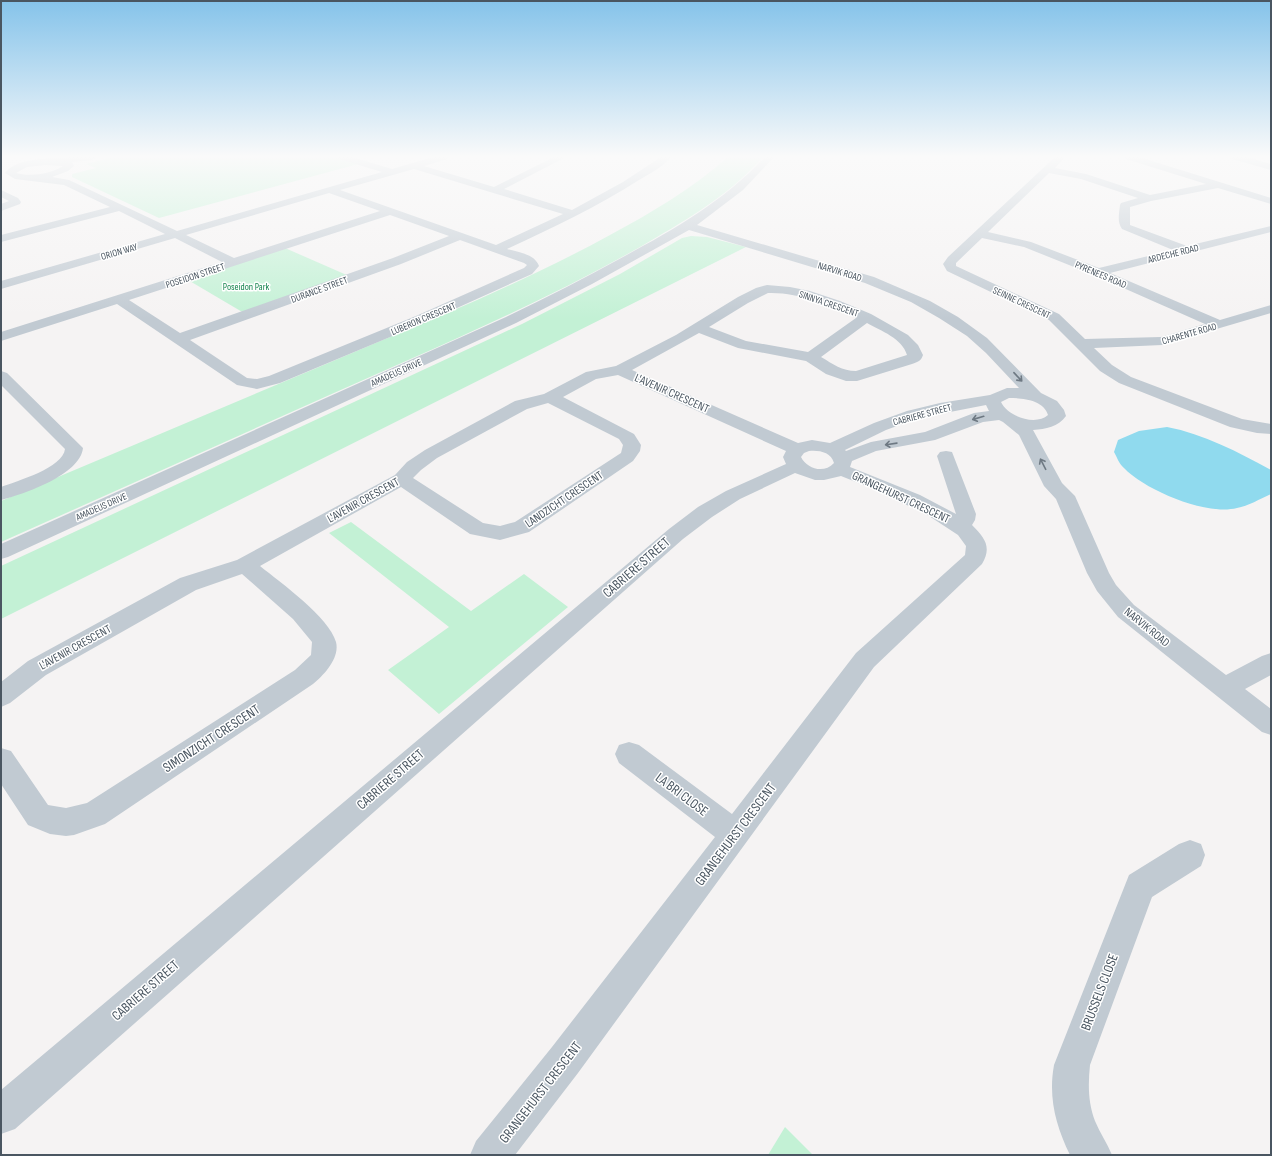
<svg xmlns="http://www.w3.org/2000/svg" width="1272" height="1156" viewBox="0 0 1272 1156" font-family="'Sofia Sans Condensed',sans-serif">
<rect width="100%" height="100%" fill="#f5f3f3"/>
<!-- green -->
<g fill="#c3f1d5">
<path d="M 114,157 L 337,157 L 358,164 L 159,218 L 72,177 L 72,174 L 96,168 L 86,164 Z"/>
<path d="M 728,157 L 763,157 C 733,191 695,215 657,237 C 576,285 491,323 406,361 C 271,421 136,482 1,542 L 1,501 C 127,448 252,395 378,342 C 456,310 535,276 610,235 C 651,213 693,188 728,157 Z"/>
<path d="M 691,236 L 707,237 L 746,247 L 1,619 L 1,566 L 522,324 L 620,274 L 682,238 Z"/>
<path d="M 285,248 L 349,276 L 244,313 L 188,280 Z"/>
<path d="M 351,522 L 471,611 L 524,574 L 568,607 L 439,714 L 388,670 L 449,627 L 329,533 Z"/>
<path d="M 785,1127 L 813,1155 L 768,1155 Z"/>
</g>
<!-- water -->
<path fill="#90daee" d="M 1167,427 C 1204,434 1238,452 1271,470 L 1271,494 C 1260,499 1248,506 1237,508 C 1206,516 1145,490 1124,468 C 1119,464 1117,457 1114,452 L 1118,440 L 1139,431 Z"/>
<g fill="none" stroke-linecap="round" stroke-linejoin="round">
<!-- minor -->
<g fill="#c1cad2" fill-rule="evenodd">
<path d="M 69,157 L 96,157 L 92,160 L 72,162 L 74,166 L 68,171 L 52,177 L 69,180 L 177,231 L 382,172 L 339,159 L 338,157 L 352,157 L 392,169 L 433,157 L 448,157 L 447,159 L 424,166 L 494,187 L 554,157 L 566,157 L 504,189 L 572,210 L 623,182 L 661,157 L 671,157 C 663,167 649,174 639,180 C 597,207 552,228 507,249 C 518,252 535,254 539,266 L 532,274 L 426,322 L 280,383 L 257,389 L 237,385 L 117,304 L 1,341 L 1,332 L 222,262 L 175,238 L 1,289 L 1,281 L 165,234 L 119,211 L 1,242 L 1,235 L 110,207 L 64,185 L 15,179 L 5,173 C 19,156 49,160 69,157 ZM 45,165 L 63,166 C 51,174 30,177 16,173 L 27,167 ZM 414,169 L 563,214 L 496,245 L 340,190 ZM 329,193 L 380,211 L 234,258 L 186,235 ZM 390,215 L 449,236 L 393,258 L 180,333 L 129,300 ZM 460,240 L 524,263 L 527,265 L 524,268 L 416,316 L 269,376 L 257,379 L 247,378 L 190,340 L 401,264 Z"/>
<path d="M 765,157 L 774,157 L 743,190 L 697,225 L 874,277 L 930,301 L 958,317 L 987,338 L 1041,393 L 1057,401 L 1064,410 L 1066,416 C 1058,427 1046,429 1033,430 L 1062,483 L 1075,496 L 1109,573 L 1116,585 L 1134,605 L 1226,675 L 1262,656 L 1271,653 L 1271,675 L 1245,689 L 1271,709 L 1271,735 L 1262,732 L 1118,617 L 1097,591 L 1087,573 L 1056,499 L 1044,486 L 1019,435 L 1003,422 L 999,420 L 983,422 L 935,440 L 876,451 L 852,461 L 850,467 L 920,495 L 956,514 L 937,456 L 940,452 L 946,451 L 952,452 L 976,514 L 975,520 L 972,525 C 985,538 992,547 982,564 L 874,667 L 578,1073 L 515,1155 L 470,1155 L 476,1141 L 552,1047 L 715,837 L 619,763 L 615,754 L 619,745 L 629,742 L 639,745 L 732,814 L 856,653 L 965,555 L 966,546 L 958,535 L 926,514 L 866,486 L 841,476 L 824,480 L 815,480 L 795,473 L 740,499 L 712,517 L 683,539 L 15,1129 L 1,1134 L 1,1090 L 669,529 L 698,507 L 726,491 L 786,464 L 783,457 L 786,451 L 618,375 L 596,379 L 563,397 L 634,434 L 641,445 L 640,451 L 633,461 L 529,532 L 500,540 L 470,534 L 401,487 L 260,566 C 281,583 329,617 336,642 C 340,658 324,675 313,684 L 105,824 L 74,835 L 66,836 L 50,834 L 28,825 L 1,784 L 1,748 L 11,751 L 48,805 L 66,808 L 87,803 L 295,670 L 311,655 L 312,642 L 293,619 L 242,574 L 196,590 L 46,675 L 10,703 L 1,707 L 1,682 L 28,661 L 180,578 L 237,560 L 395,475 L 407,462 L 425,450 L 515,401 L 544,394 L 586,372 L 616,366 L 676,335 L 738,297 L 756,288 L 767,285 L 790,287 L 810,291 L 840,301 L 871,314 L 908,335 L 918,345 L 923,355 C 921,361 918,362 912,364 L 857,381 L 846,381 L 826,374 L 806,361 L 738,348 L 699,333 L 632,370 L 798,443 L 812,440 L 830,443 L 874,423 L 907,411 L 940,403 L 990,395 L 1007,388 L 1019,388 L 986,353 L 967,336 L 939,318 L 911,302 L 865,283 L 689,230 L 592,284 L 516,323 L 8,557 L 1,559 L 1,544 L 506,317 C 546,298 585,278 623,257 C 675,229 724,201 765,157 ZM 768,293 C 799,292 829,305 856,318 L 808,352 L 746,341 L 709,327 L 748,303 ZM 867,323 C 881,331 902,338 907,355 L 856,371 C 842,371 833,364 821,357 ZM 1009,398 C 1023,398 1044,400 1048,415 C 1036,426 1008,417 1001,402 ZM 548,403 L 619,439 L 623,445 L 621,453 L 515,522 L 500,526 L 483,523 L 413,478 L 421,470 L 437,458 L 527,409 ZM 986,405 L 989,411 L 974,413 L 925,432 L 871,442 L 846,451 L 845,450 L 886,430 L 919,418 ZM 809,451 C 819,450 831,452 834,463 C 824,474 807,469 801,457 L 804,453 Z"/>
<path d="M 1055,157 L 1065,157 L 1055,168 L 1086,174 L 1150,195 L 1206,184 L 1126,159 L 1125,157 L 1139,157 L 1271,198 L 1271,204 L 1218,188 L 1151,201 L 1130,207 L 1130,225 L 1187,246 L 1271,226 L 1271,232 L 1110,273 L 1220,320 L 1271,305 L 1271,313 L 1162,345 L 1094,348 L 1112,365 L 1131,377 L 1242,419 L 1271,424 L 1271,434 L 1257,433 L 1230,427 L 1119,383 L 1100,371 L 1049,320 L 947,271 L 943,264 L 948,257 ZM 1049,173 L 1081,179 L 1138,198 L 1121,203 L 1120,205 C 1119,214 1117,222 1122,229 L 1173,250 L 1099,268 L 1031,242 L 988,232 ZM 982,238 L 1024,247 L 1094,275 L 1205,324 L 1161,337 L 1085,339 L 1059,314 L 956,266 L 956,263 Z"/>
<path d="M 1231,157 L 1246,157 L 1271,164 L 1271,170 L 1232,159 Z"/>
<path d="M 1,190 L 18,198 L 21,202 L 20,204 L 1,211 L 1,204 L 9,201 L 1,197 Z"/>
<path d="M 1,371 L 7,373 L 83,448 C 80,475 24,494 1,500 L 1,487 C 17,481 63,468 65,449 L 1,385 Z"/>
<path d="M 1190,840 L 1201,844 L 1205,855 L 1201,866 L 1152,897 L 1090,1065 C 1088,1084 1088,1103 1095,1121 C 1100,1133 1107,1143 1112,1155 L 1070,1155 C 1056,1126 1048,1098 1054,1065 L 1129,875 L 1179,844 Z"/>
</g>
</g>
<!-- one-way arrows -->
<defs><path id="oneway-shaft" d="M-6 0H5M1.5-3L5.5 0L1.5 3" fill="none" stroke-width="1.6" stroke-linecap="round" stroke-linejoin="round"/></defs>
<g stroke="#6e7983">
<use href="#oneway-shaft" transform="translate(1018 377) rotate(47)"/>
<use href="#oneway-shaft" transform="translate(978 418) rotate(164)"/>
<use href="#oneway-shaft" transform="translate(891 444) rotate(172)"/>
<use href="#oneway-shaft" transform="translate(1043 464) rotate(-117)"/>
</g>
<!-- sky -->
<linearGradient id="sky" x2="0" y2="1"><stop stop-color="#85c3ea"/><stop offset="0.49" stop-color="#fafafa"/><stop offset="1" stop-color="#fafafa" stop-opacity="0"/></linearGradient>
<rect width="1272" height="319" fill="url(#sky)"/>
<g text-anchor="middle" stroke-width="3" stroke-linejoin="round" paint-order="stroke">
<!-- far-street labels -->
<g font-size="10" fill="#4a5661" stroke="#fff">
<text transform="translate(119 251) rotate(-16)" y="4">ORION WAY</text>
<text transform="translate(1173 253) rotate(-14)" y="4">ARDECHE ROAD</text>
<text transform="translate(840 271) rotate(17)" y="4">NARVIK ROAD</text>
<text transform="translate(1101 274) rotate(23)" y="4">PYRENEES ROAD</text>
<text transform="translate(195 275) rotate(-18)" y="4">POSEIDON STREET</text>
<text transform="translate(319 289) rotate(-20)" y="4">DURANCE STREET</text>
<text transform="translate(1022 302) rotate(25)" y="4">SEINNE CRESCENT</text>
<text transform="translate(829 303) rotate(19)" y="4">SINNYA CRESCENT</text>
<text transform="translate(423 318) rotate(-23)" y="4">LUBERON CRESCENT</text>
<text transform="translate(1189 333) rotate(-16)" y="4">CHARENTE ROAD</text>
<text transform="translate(396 372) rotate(-24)" y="4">AMADEUS DRIVE</text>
<text transform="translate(922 414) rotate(-15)" y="4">CABRIERE STREET</text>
<text transform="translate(101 506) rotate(-24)" y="4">AMADEUS DRIVE</text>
</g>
<!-- far-park labels -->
<g font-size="10" fill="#17864f" stroke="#fff">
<text x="246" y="290">Poseidon Park</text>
</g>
<!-- street labels -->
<g font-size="12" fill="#4a5661" stroke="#fff">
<text transform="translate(672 393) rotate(24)" y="4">L'AVENIR CRESCENT</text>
<text transform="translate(901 497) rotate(25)" y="4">GRANGEHURST CRESCENT</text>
<text transform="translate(564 499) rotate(-34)" y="4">LANDZICHT CRESCENT</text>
<text transform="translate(363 500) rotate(-29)" y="4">L'AVENIR CRESCENT</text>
<text transform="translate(1147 627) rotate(39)" y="4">NARVIK ROAD</text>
<text transform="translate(75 647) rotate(-29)" y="4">L'AVENIR CRESCENT</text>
</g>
<!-- near-street labels -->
<g font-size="14" fill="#4a5661" stroke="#fff">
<text transform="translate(636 567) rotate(-41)" y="5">CABRIERE STREET</text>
<text transform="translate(211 738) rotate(-33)" y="5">SIMONZICHT CRESCENT</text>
<text transform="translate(390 779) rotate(-41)" y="5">CABRIERE STREET</text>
<text transform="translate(682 794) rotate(37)" y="5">LA BRI CLOSE</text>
<text transform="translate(735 834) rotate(-53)" y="5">GRANGEHURST CRESCENT</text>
<text transform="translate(145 990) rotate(-41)" y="5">CABRIERE STREET</text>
<text transform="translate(1099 992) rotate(-69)" y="5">BRUSSELS CLOSE</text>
<text transform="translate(540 1092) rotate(-52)" y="5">GRANGEHURST CRESCENT</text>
</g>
</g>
<!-- border -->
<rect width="1272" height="1156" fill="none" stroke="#4a5661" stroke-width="4"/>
</svg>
